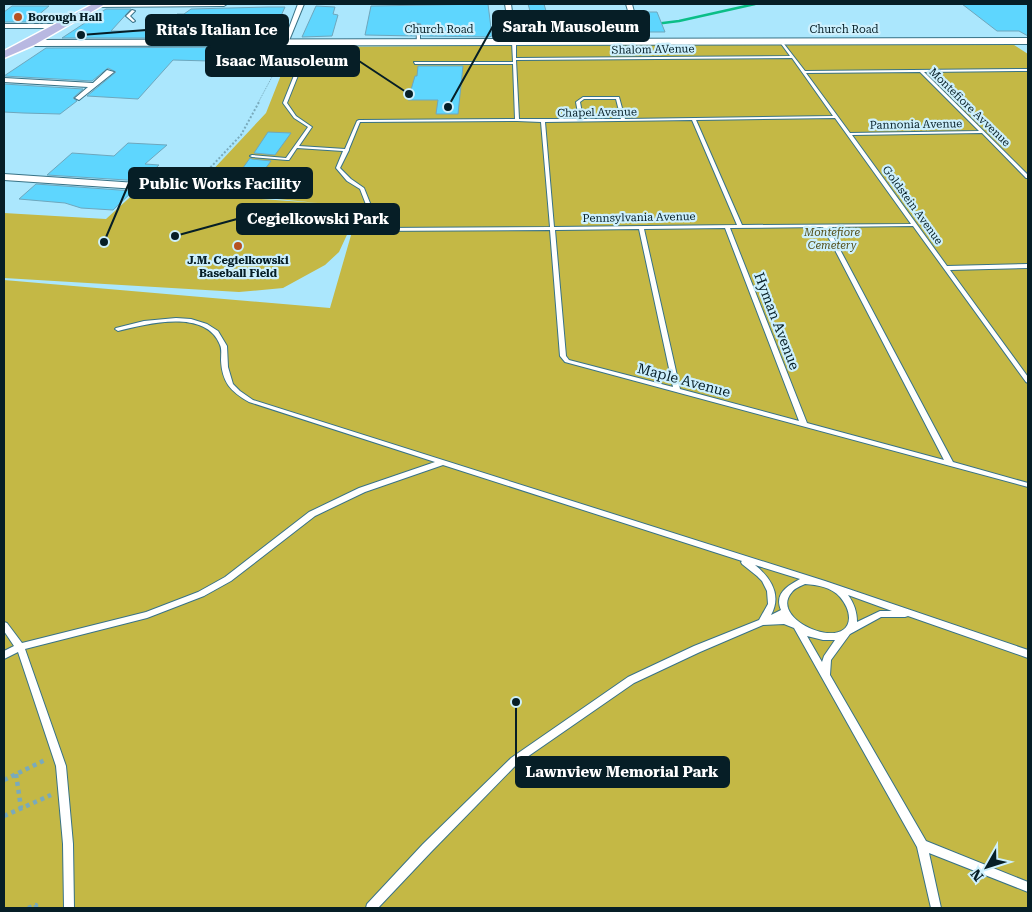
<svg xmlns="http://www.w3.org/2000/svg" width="1032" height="912" viewBox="0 0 1032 912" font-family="'Roboto Serif',serif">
<rect width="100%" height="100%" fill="#abe7fd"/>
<!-- green -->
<path fill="#c4b845" d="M 1011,43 L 1028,54 L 1028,908 L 4,908 L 4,280 L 330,308 L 358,211 L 339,252 L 325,265 L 283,288 L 239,292 L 4,278 L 4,213 L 106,219 L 138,190 L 318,203 L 193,191 L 266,113 L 292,47 Z"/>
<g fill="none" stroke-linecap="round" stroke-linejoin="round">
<!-- stream -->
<path stroke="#0bbe87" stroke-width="2.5" d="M 655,24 L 679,21 L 755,4"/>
</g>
<!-- building -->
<g fill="#5ed6fe" stroke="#6ea7bd">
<path d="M 488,4 L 492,36 L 489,37 L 422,36 L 421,24 L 410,22 L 408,26 L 414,28 L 415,36 L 365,35 L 371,6 Z"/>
<path d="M 528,4 L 544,4 L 548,18 L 554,18 L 559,35 L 533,36 L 528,18 L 532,18 Z"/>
<path d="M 962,4 L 1028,4 L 1028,36 L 1019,31 L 997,31 Z"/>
<path d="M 12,6 L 49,6 L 30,22 L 4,22 L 4,12 Z"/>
<path d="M 316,6 L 335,7 L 333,14 L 338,15 L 332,36 L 302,37 Z"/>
<path d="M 268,7 L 285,7 L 271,38 L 62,38 L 106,9 L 131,9 L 111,31 L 165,31 L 177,14 L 184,14 L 191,9 Z"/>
<path d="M 636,12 L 657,12 L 665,32 L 641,32 Z"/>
<path d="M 266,47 L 259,60 L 245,62 L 173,60 L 138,99 L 87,96 L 116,72 L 108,68 L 92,81 L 4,76 L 46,48 Z"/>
<path d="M 418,66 L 463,66 L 458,114 L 436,114 L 438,100 L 408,100 L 415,76 L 417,76 Z"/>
<path d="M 4,84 L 83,89 L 73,98 L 77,101 L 60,114 L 23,113 L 4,112 Z"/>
<path d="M 268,132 L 291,133 L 275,155 L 254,153 Z"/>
<path d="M 128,143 L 167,145 L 145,164 L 159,165 L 142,181 L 47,175 L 72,153 L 114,156 Z"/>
<path d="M 250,158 L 252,159 L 271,161 L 262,173 L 240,172 Z"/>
<path d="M 36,184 L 133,191 L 113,210 L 81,208 L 65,203 L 19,199 Z"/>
</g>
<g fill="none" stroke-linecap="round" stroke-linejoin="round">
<!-- lane casing -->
<g stroke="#387286" stroke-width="2">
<g id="lane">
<path d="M 132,10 L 135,11 L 130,16 L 135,21 L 133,22 L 126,16 Z"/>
<path d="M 410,24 L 420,25 L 420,43 L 417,42 L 416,26 L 410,26 Z"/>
<path d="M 781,40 L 805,71 L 1028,69 L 1028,71 L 924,72 L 1028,175 L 1028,178 L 1026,178 L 982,133 L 852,135 L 947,266 L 1028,264 L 1028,268 L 950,270 L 1028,377 L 1028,383 L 1026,382 L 913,226 L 828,227 L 953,462 L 1028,483 L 1028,487 L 565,362 L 560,356 L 550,230 L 364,231 L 362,230 L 362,229 L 375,228 L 360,189 L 347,181 L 336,168 L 343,151 L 297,148 L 289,160 L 287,160 L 252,157 L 250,156 L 252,155 L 286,158 L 308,127 L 294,118 L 283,103 L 307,43 L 309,42 L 311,43 L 287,103 L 296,116 L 312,127 L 299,146 L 345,149 L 357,121 L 359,120 L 515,119 L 513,64 L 415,64 L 414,62 L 513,62 L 512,42 L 514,41 L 516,42 L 516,58 L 790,56 L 779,41 ZM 792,58 L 833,116 L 625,119 L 619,97 L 583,97 L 576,102 L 579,119 L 519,119 L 516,60 ZM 920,72 L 979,131 L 850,133 L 806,73 ZM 584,99 L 616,99 L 621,119 L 583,119 L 580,102 ZM 835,118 L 911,224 L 742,225 L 696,120 ZM 692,120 L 737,225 L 554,227 L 545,122 ZM 517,121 L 541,122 L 550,227 L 380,228 L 364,188 L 351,179 L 340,168 L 349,150 L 349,149 L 360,122 ZM 823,227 L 944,460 L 807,423 L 730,228 ZM 725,228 L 799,421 L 680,389 L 644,229 ZM 639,229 L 673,387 L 569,360 L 566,356 L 555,230 Z"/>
<path d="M 176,318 L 191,319 L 207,324 L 218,331 L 227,346 L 228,367 L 233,384 L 240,391 L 253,400 L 825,581 L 1028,650 L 1028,658 L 908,616 L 905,617 L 881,617 L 850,634 L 831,660 L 830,675 L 926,841 L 1028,882 L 1028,892 L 929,853 L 941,908 L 931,908 L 917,847 L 794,628 L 784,624 L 763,625 L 700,652 L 634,683 L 517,764 L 431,852 L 378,908 L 366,908 L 367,904 L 423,844 L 511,758 L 628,677 L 694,646 L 759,620 L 768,604 L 767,591 L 762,581 L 757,576 L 742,564 L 741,562 L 742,561 L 443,465 L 365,492 L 315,516 L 231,581 L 204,596 L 147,618 L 25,649 L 66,766 L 73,844 L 74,908 L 64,908 L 63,844 L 56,766 L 18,652 L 4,659 L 4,651 L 14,646 L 4,631 L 4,622 L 7,623 L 22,643 L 146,612 L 198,592 L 225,577 L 309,512 L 359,488 L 435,462 L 249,402 C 230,391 222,382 221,360 C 221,355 222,349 220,345 C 206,308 146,324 118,331 L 115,329 L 116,328 L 144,321 ZM 755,565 L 800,579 C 787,586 774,594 781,610 L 771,615 C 782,595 771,578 755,565 ZM 805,584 C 818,585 831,587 840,597 C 845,603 849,610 849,618 C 848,653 767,620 792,592 C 795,588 801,586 805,584 ZM 848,595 L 892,611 L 880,611 L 857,622 C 857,612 854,603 848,595 ZM 807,636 L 823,640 L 835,640 L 824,656 L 822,662 Z"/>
</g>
</g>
<!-- street casing -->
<g stroke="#387286" stroke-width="2">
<g id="street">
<path d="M 96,4 L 227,4 L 224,6 L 94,7 Z"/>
<path d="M 298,4 L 304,4 L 288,43 L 283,44 Z"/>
<path d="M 505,4 L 511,4 L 516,43 L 511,42 Z"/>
<path d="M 626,4 L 632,4 L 642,43 L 637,42 Z"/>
<path d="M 4,24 L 60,24 L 63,26 L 60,28 L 4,28 Z"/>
<path d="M 107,70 L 114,72 L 79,100 L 75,98 L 88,87 L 4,82 L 4,78 L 93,83 Z"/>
<path d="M 4,174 L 181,186 L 186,189 L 181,192 L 4,180 Z"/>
</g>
</g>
<!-- secondary casing -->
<g stroke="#387286" stroke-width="2">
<path id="secondary" d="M 1028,38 L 1028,44 L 30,46 L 25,43 L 30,40 Z"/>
</g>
<!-- primary casing -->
<g stroke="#fff" stroke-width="3">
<path id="primary" d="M 93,4 L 105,4 L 34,45 L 4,58 L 4,51 Z"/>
</g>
<!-- path-far2 -->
<path stroke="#79aabc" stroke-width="1" stroke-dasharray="1 1" stroke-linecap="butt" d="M 258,103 L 273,75 L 281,52"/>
<!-- path-far1 -->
<path stroke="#79aabc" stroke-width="2" stroke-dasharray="2 2" stroke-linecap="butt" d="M 194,185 L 241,135 L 259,102"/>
<!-- path -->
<g stroke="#79aabc" stroke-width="4.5" stroke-dasharray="4 4" stroke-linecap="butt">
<path d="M 16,774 L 21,808"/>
<path d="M 4,780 L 45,760"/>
<path d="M 4,816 L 51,795"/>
<path d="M 28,908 L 36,905 L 36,908"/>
</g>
<!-- lane -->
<use href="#lane" fill="#fff" fill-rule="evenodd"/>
<!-- street -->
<use href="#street" fill="#fff" fill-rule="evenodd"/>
<!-- secondary -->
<use href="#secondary" fill="#fff" fill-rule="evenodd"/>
<!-- primary -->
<use href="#primary" fill="#b8b8e1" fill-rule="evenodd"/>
</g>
<!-- markers -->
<g fill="#b65120" stroke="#cdf0fd" stroke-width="2">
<circle cx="18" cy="17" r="5"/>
<circle cx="238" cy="246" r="5"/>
</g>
<g text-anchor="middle" stroke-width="4.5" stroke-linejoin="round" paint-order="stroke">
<!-- far-poi labels -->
<g font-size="11" font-weight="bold" fill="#061e26" stroke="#cdf0fd" text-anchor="start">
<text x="28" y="21">Borough Hall</text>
<text x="238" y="264" text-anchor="middle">J.M. Cegielkowski<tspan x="238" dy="13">Baseball Field</tspan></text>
</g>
<!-- far-street labels -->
<g font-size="11" fill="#061e26" stroke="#cdf0fd">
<text x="439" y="33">Church Road</text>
<text x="844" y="33">Church Road</text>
<text transform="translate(653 49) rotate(-1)" y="4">Shalom AVenue</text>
<text transform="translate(970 107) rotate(44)" y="4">Montefiore Avvenue</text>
<text transform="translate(597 112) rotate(-1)" y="4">Chapel Avenue</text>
<text transform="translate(916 124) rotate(-1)" y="4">Pannonia Avenue</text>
<text transform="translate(913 205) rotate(54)" y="4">Goldstein Avenue</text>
<text transform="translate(639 217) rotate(-1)" y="4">Pennsylvania Avenue</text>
</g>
<!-- far-park labels -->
<g font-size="11" font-style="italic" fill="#544f1a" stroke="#cdf0fd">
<text x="832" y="236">Montefiore<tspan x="832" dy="13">Cemetery</tspan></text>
</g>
<!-- street labels -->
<g font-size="14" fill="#061e26" stroke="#cdf0fd">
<text transform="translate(777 321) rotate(69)" y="5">Hyman Avenue</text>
<text transform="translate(684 380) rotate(15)" y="5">Maple Avenue</text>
</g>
</g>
<!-- callouts -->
<path fill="none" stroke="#061e26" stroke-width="2" d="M448 107L493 26M81 35L146 30M409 94L359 61M104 242L129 183M175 236L237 219M516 702L516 772"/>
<g fill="#061e26" stroke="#cdf0fd" stroke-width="2">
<circle cx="448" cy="107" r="5"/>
<circle cx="81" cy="35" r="5"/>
<circle cx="409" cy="94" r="5"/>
<circle cx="104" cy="242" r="5"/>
<circle cx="175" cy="236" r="5"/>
<circle cx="516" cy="702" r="5"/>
</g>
<g fill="#061e26" stroke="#061e26" stroke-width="2">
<rect x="493" y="11" width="156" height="30" rx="5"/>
<rect x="146" y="15" width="142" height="30" rx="5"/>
<rect x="206" y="46" width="153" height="30" rx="5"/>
<rect x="129" y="168" width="183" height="30" rx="5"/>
<rect x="237" y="204" width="162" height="30" rx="5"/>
<rect x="516" y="757" width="213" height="30" rx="5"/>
</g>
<g font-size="15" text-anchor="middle" font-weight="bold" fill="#fff">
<text x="571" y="32">Sarah Mausoleum</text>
<text x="217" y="35">Rita's Italian Ice</text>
<text x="282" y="66">Isaac Mausoleum</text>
<text x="220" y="189">Public Works Facility</text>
<text x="318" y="224">Cegielkowski Park</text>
<text x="622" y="777">Lawnview Memorial Park</text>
</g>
<!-- border -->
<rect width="1032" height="912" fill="none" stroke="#061e26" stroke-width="10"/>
<!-- north arrow -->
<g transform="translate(987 867) rotate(231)" stroke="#cdf0fd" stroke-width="4" paint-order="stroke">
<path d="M0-4L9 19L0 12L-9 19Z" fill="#061e26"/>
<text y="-8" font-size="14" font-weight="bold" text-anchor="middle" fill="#061e26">N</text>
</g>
</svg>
